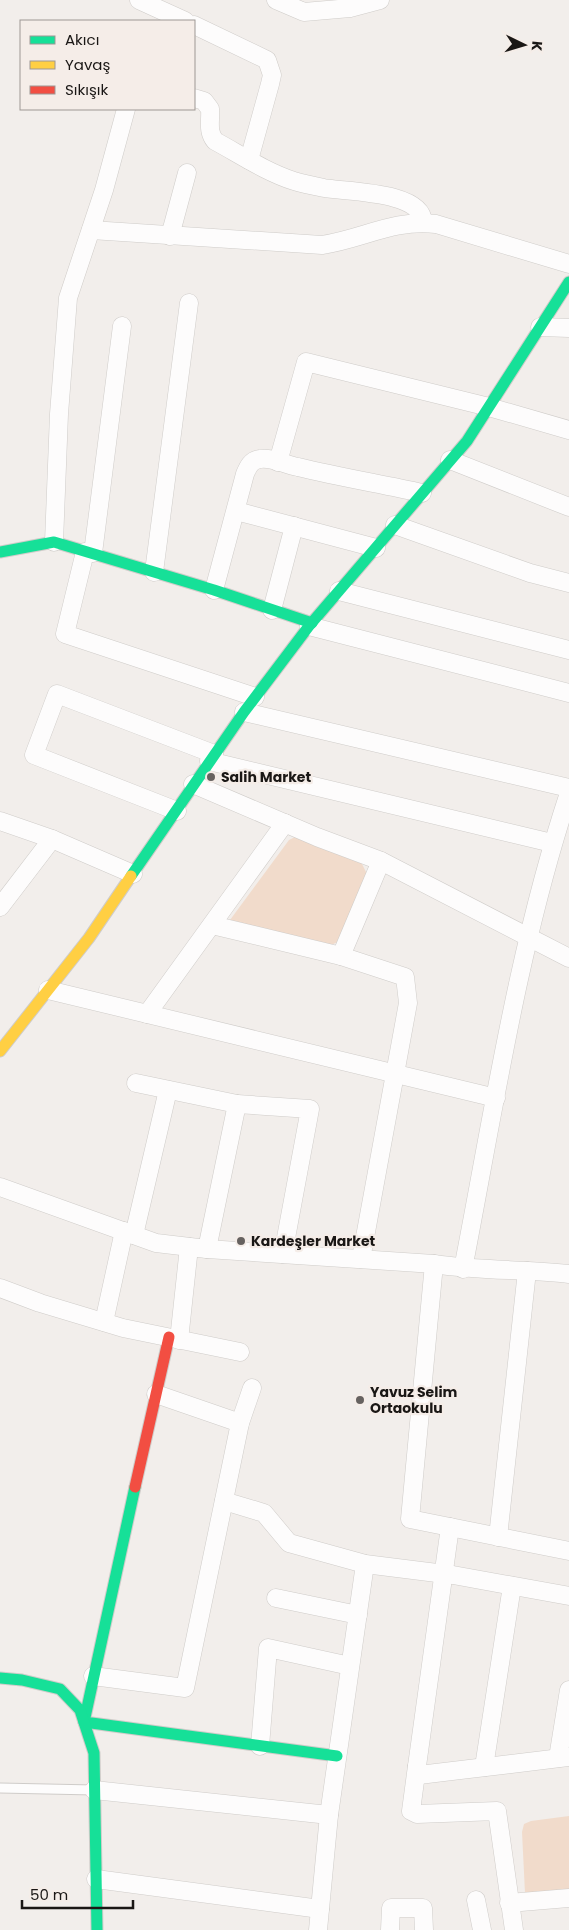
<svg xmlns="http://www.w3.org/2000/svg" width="569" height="1930" viewBox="0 0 569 1930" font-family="Poppins,sans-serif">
<rect width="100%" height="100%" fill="#f2eeeb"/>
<!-- green -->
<g fill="#f1dbcb">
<path d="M 303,833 L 359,858 L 367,874 L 340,941 L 331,945 L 230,920 L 289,840 Z"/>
<path d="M 569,1816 L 569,1894 L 525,1893 L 522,1832 L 524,1824 L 531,1821 Z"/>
</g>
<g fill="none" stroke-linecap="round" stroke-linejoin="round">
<!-- lane casing -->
<g stroke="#cfccc9" stroke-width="11">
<path id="lane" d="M 0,1788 L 94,1790"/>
</g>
<!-- street casing -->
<g stroke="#cfccc9" stroke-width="19">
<g id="street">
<path d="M 139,0 L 185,21"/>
<path d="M 276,0 L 304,12 L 350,8 L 380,0"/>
<path d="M 194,25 L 267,60 L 272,75 L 270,84 L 249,160"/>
<path d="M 194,98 L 204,101 L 210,109 C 211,121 207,131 215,141 C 241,155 266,172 294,181 C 304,184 314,186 324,188 C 347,192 422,191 423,222"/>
<path d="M 91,230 L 322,245 C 363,239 393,219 436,224 L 569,264"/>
<path d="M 170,236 L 187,173"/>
<path d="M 540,327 L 569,328"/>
<path d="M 450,460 L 569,507"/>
<path d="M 278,462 L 306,362 L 489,407 L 569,430"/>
<path d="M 236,511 L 376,548"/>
<path d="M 395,525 L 530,573 L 569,583"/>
<path d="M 54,542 L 59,414 L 68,298 L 104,190 L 126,109"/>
<path d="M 85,552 L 65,634 L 255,697"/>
<path d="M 93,553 L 122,326"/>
<path d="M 154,572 L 189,303"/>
<path d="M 214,590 L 245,474 C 248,467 251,460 260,459 C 272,457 286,465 298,467 C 339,477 381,484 422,493"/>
<path d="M 339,591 L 569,650"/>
<path d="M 272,610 L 294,526"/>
<path d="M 309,626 L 569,693"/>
<path d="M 244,712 L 569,788"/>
<path d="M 209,761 L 552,843"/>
<path d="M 193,784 L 317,837 L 381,861 L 569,958"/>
<path d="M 177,811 L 34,755 L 57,694 L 214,754"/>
<path d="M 0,821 L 52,839 L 133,874"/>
<path d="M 0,907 L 52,839"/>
<path d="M 212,925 L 341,956"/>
<path d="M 48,990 L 496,1098"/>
<path d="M 147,1014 L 285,823"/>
<path d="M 136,1083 L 237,1104 L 207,1249"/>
<path d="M 237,1104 L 310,1109 L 283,1254"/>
<path d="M 0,1187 L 156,1243 L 207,1249 L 434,1264 C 479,1271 524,1269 569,1274"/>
<path d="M 134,1235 L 168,1090"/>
<path d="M 361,1259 L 408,1003 L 405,977 L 341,956 L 381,861"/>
<path d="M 434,1264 L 410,1519 L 569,1551"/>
<path d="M 463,1269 C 494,1109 518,947 569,793"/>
<path d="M 0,1288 L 40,1303 L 123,1328 L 240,1352"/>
<path d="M 104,1322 L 124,1231"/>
<path d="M 179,1340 L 189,1247"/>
<path d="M 156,1394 L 240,1423"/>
<path d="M 224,1501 L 264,1513 L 289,1543 L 365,1564 L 453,1575 L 569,1596"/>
<path d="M 450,1527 L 417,1766 L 419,1775 L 569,1757"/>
<path d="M 498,1537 L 527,1271"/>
<path d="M 276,1598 L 358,1615"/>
<path d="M 93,1676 L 185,1688 L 240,1423 L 252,1388"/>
<path d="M 260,1746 L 268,1648 L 350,1666"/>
<path d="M 558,1758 L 569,1690"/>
<path d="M 417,1766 L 411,1811 L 417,1814 L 497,1811 L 514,1930"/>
<path d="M 484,1767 L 512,1586"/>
<path d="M 94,1790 L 329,1815"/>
<path d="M 96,1879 L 320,1909"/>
<path d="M 476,1900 L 482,1930"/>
<path d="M 509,1903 L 569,1898"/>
<path d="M 318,1930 L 329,1815 L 365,1564"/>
<path d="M 390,1930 L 391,1908 L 423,1908 L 424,1930"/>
</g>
</g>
<!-- fast casing -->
<g stroke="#cfccc9" stroke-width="13">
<g id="fast">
<path d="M 0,552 L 54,542 L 214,590 L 312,623"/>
<path d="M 131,876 L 244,712 L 309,626 L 467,441 L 569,282"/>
<path d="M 135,1487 L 84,1722 L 337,1756"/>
<path d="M 0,1678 L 22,1680 L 60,1689 L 80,1710 L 94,1753 L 97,1930"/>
</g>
</g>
<!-- slow casing -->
<g stroke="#cfccc9" stroke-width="13">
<path id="slow" d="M 0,1051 L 89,938 L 131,876"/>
</g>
<!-- jam casing -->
<g stroke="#cfccc9" stroke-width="13">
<path id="jam" d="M 135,1487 L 169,1337"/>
</g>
<!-- lane -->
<use href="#lane" stroke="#fdfcfc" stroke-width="9"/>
<!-- street -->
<use href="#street" stroke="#fdfcfc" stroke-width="18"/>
<!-- fast -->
<use href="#fast" stroke="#16e098" stroke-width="11"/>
<!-- slow -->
<use href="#slow" stroke="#ffcf43" stroke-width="11"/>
<!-- jam -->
<use href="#jam" stroke="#f24e42" stroke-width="11"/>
</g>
<!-- markers -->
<g fill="#666260" stroke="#f5ede8" stroke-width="2">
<circle cx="211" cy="777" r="5"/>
<circle cx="241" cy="1241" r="5"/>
<circle cx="360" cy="1400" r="5"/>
</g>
<g text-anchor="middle" stroke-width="4.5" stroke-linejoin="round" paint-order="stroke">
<!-- poi labels -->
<g font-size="14" font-weight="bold" fill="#1a1715" stroke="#f5ede8" text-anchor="start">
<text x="221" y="782">Salih Market</text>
<text x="251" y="1246">Kardeşler Market</text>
<text x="370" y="1397">Yavuz Selim<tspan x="370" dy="16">Ortaokulu</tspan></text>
</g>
</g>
<!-- legend -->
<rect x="20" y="20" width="175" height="90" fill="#f5ede8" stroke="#9d9794"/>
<rect x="30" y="36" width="25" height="8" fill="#16e098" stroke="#9d9794"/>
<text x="65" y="45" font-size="15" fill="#1a1715">Akıcı</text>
<rect x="30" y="61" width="25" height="8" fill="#ffcf43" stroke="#9d9794"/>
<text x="65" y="70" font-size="15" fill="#1a1715">Yavaş</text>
<rect x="30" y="86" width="25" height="8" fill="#f24e42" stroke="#9d9794"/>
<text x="65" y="95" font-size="15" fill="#1a1715">Sıkışık</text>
<!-- north arrow -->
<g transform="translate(524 45) rotate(95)" stroke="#f5ede8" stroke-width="4" paint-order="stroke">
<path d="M0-4L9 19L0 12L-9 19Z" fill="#1a1715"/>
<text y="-8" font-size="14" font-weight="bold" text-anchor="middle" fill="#1a1715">K</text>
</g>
<!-- scale -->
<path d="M22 1900v8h111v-8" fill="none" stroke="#1a1715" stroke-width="2.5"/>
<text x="30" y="1900" font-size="15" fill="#1a1715" stroke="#f5ede8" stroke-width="4" paint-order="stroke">50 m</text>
</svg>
